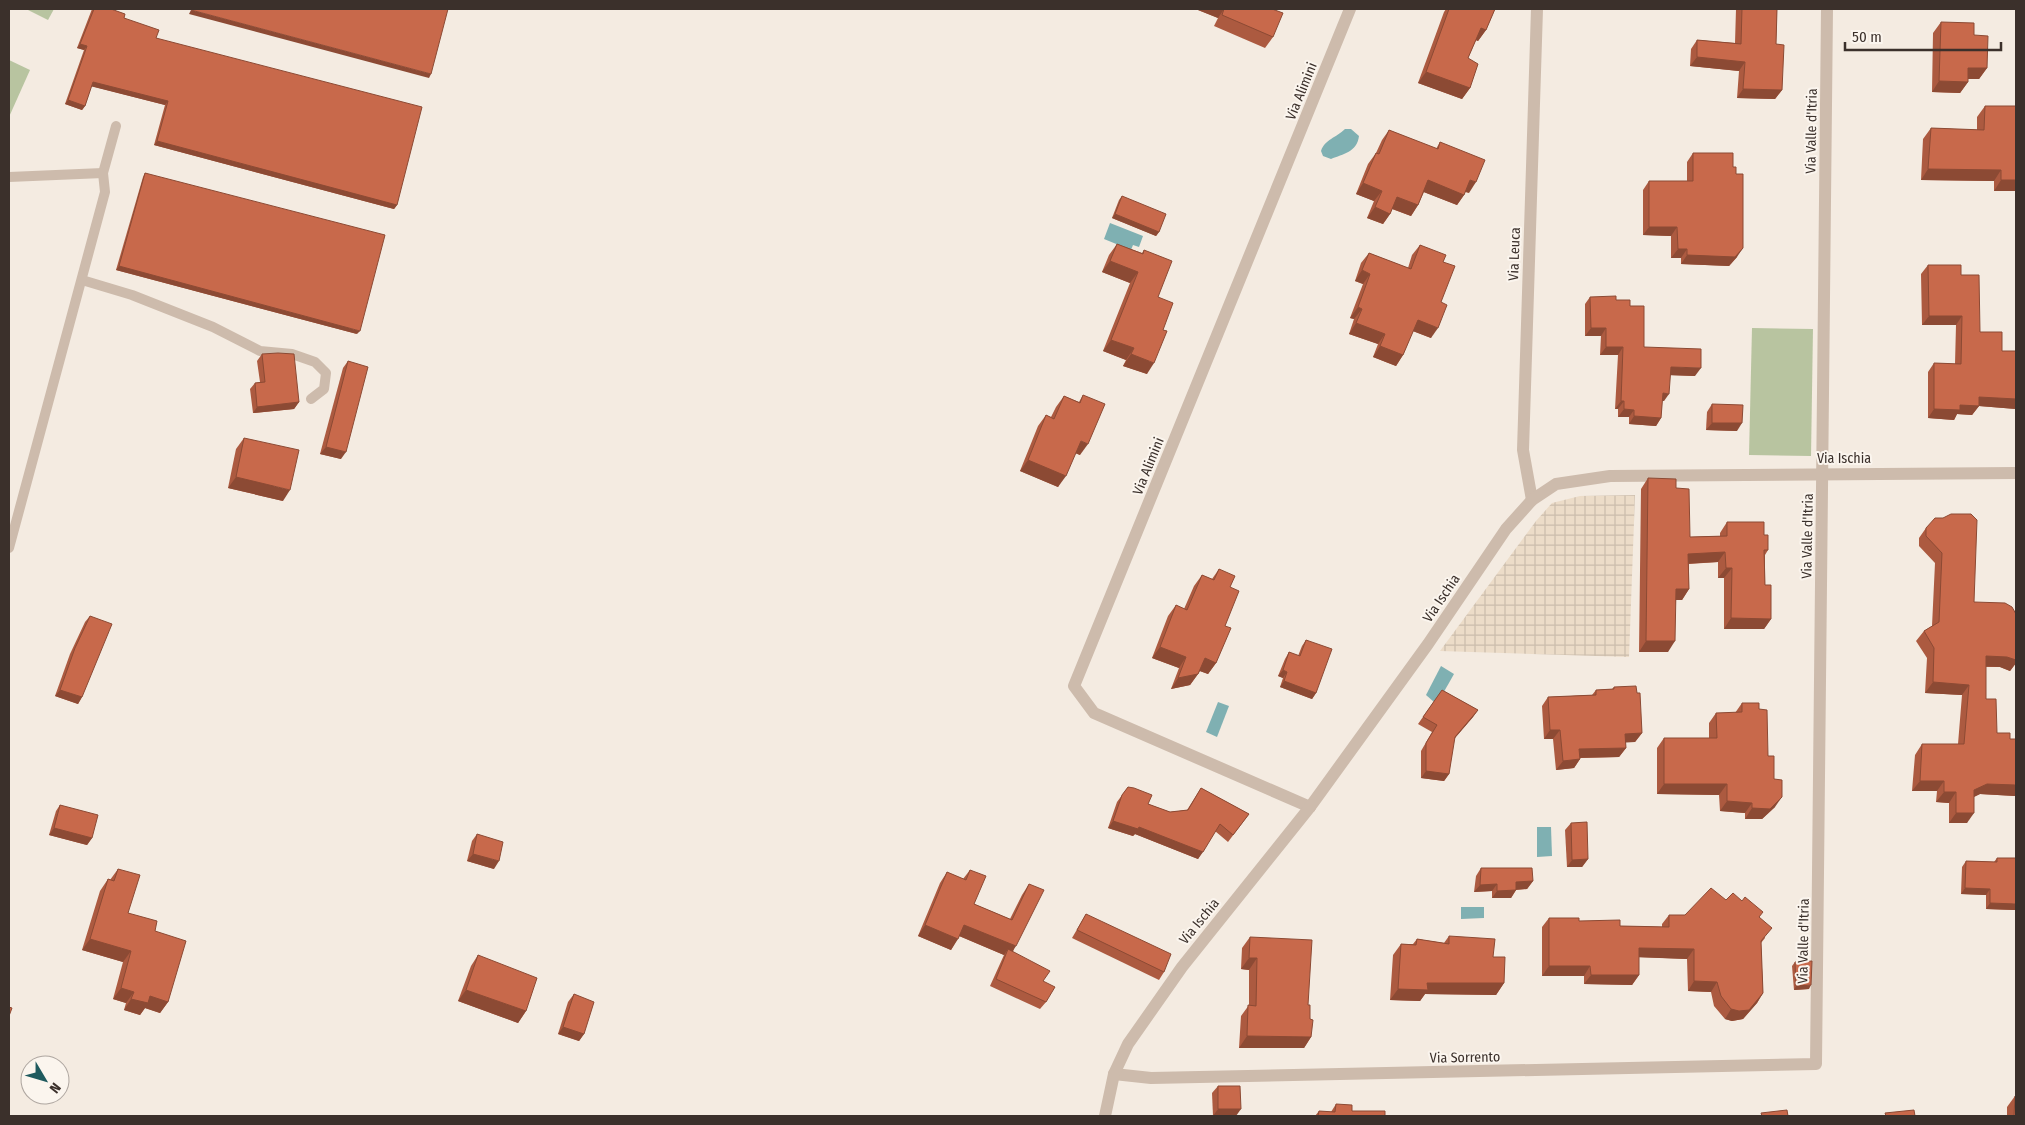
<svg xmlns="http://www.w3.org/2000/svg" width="2025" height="1125" viewBox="0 0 2025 1125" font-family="'Fira Sans Condensed',sans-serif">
<defs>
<pattern id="plaza-grid" width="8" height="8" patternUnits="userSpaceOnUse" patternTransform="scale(1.25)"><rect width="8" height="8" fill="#ecdcc8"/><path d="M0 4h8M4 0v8" fill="none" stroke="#cbbdac"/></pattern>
</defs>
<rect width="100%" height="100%" fill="#f4ebe1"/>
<!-- green -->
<g fill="#b8c4a0">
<path d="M 26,9 L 54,9 L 48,20 Z"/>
<path d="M 9,60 L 30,70 L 9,117 Z"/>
<path d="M 1752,328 L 1813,329 L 1811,456 L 1749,455 Z"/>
</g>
<!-- plaza -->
<path fill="url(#plaza-grid)" d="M 1635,495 L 1629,657 L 1440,651 L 1536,521 L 1552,503 L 1580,496 Z"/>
<!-- water -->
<g fill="#7fb0b2">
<path d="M 1345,129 L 1351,129 L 1359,136 C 1357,152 1343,154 1331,159 L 1323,156 L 1321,151 C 1325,139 1336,138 1345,129 Z"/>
<path d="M 1110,223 L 1143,236 L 1139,247 L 1133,245 L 1131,250 L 1104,239 Z"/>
<path d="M 1441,666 L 1454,674 L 1441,697 L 1434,702 L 1426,695 Z"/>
<path d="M 1218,702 L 1229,706 L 1217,737 L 1206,732 Z"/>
<path d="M 1537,827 L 1551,827 L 1552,856 L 1537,857 Z"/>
<path d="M 1461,907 L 1484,907 L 1484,918 L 1461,919 Z"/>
</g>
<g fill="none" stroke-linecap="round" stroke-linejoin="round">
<!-- service -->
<g stroke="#cdbbac" stroke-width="10">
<path d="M 9,177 L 103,173"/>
<path d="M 82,280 L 132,295 L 213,327 L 260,351 L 292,354 L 315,362 L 326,373 L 324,389 L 311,399"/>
<path d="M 9,548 L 105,192 L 103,173 L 116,126"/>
</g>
<!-- minor -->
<g stroke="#cdbbac" stroke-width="12">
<path d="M 1532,500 L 1523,450 L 1537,9"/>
<path d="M 1310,807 L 1094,713 L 1074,686 L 1350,9"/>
<path d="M 1114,1074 L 1151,1078 L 1816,1064 L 1827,9"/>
<path d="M 1105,1116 L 1114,1074 L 1128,1044 L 1182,967 L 1310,807 L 1428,644 L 1506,529 L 1532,500 L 1556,484 L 1610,476 L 2016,473"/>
</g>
</g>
<!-- wall -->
<g fill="#ac5a40">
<path d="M 92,9 L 111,9 L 124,18 L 156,38 L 397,205 L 394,209 L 154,145 L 165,105 L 91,86 L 85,106 L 82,110 L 65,104 L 84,50 L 77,48 Z"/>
<path d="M 1198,9 L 1272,9 L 1273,37 L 1265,48 L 1214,26 L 1218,18 L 1198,10 Z"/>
<path d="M 1446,9 L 1495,9 L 1486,30 L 1478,41 L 1476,40 L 1468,58 L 1470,88 L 1462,99 L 1418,83 L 1444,12 Z"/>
<path d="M 1736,9 L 1777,9 L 1776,44 L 1782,90 L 1775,99 L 1737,98 L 1739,71 L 1690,66 L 1691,49 L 1697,40 L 1735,43 Z"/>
<path d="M 1941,22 L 1974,35 L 1987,68 L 1979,79 L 1968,79 L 1968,82 L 1960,93 L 1932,92 L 1933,33 Z"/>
<path d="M 1985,106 L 2016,106 L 2016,191 L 1994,191 L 1994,181 L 1921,180 L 1923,139 L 1931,128 L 1977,130 L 1977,117 Z"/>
<path d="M 1389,130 L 1436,149 L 1440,142 L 1469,193 L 1465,192 L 1464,195 L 1457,205 L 1424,192 L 1418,205 L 1411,216 L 1392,209 L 1390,214 L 1383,224 L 1367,218 L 1374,201 L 1356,194 L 1368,164 L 1376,153 L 1382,140 Z"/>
<path d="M 1693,153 L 1733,167 L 1737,257 L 1729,266 L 1681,264 L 1681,258 L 1671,258 L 1671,236 L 1643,235 L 1643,190 L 1649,181 L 1687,181 L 1687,162 Z"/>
<path d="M 145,173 L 357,334 L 116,270 L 143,177 Z"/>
<path d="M 1122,196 L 1159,232 L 1156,236 L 1112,218 L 1119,200 Z"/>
<path d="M 1117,244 L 1142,253 L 1144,250 L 1158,297 L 1147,374 L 1123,366 L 1126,360 L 1103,351 L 1130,283 L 1102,272 L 1109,255 Z"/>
<path d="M 1420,245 L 1443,262 L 1441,302 L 1431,338 L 1413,331 L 1403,355 L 1396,366 L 1373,357 L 1378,344 L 1349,334 L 1354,319 L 1350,318 L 1363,284 L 1355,281 L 1361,263 L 1369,253 L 1408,268 L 1412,255 Z"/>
<path d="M 1928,265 L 1961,275 L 1980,332 L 2002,351 L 2016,351 L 2016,409 L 1979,406 L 1972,415 L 1957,414 L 1954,420 L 1928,418 L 1928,372 L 1934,363 L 1955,364 L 1956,325 L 1922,325 L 1921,274 Z"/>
<path d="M 1590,297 L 1616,300 L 1630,306 L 1644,347 L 1695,376 L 1670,375 L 1664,401 L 1662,401 L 1661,418 L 1656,426 L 1629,424 L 1629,417 L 1618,417 L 1618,409 L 1615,409 L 1618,355 L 1600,355 L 1601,336 L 1585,336 L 1585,304 Z"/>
<path d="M 262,354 L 299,402 L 294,409 L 253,413 L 250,389 L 255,383 L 260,382 L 257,361 Z"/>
<path d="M 348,361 L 341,459 L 320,454 L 343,368 Z"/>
<path d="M 1083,395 L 1080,455 L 1075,453 L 1058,487 L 1020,471 L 1038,426 L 1046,415 L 1051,417 L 1056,407 L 1064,396 L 1079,402 Z"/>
<path d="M 1712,404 L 1737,431 L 1706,430 L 1707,412 Z"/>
<path d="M 244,438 L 283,501 L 228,488 L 236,449 Z"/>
<path d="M 1648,478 L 1676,488 L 1690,537 L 1720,536 L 1720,533 L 1727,522 L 1764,535 L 1768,550 L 1765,555 L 1765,585 L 1771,619 L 1764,629 L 1724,629 L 1724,578 L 1718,578 L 1718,562 L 1689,564 L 1689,589 L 1682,600 L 1676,600 L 1668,652 L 1639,652 L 1641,489 Z"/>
<path d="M 1926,528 L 1974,602 L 2016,614 L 2016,663 L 2010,671 L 2000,667 L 1986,667 L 1986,699 L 1997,733 L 2010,739 L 2015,796 L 1980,794 L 1974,797 L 1967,823 L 1949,823 L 1949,803 L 1936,802 L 1937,791 L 1912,791 L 1915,755 L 1922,744 L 1958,744 L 1962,695 L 1925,693 L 1927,658 L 1916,641 L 1924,631 L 1932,626 L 1935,563 L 1919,546 L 1919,538 Z"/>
<path d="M 1219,569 L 1230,587 L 1225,626 L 1216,663 L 1208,674 L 1200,671 L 1198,674 L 1190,685 L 1171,689 L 1179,668 L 1152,658 L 1168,616 L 1176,605 L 1184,609 L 1194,586 L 1202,575 L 1212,579 Z"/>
<path d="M 90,616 L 82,697 L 78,704 L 55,696 L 70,654 L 85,622 Z"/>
<path d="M 1306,640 L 1316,693 L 1312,699 L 1280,687 L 1283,678 L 1278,676 L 1285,659 L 1289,652 L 1298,656 L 1302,646 Z"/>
<path d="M 1614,687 L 1637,693 L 1642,733 L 1635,742 L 1625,742 L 1626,748 L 1619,757 L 1580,758 L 1580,759 L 1574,768 L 1556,770 L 1553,739 L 1544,739 L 1542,706 L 1548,697 L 1592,695 L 1596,690 L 1612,689 Z"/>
<path d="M 1442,690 L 1478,710 L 1473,717 L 1454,739 L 1449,774 L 1444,781 L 1421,778 L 1421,751 L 1432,732 L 1418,724 Z"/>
<path d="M 1742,703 L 1759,709 L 1768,756 L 1775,807 L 1762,819 L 1745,819 L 1745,813 L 1720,811 L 1719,795 L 1657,794 L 1657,748 L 1664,738 L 1709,738 L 1709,723 L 1716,713 L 1735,713 Z"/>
<path d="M 1128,787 L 1148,804 L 1170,812 L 1187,810 L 1201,788 L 1249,814 L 1228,842 L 1215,831 L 1198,859 L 1135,834 L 1133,836 L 1108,828 L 1117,802 Z"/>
<path d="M 60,805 L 92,838 L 87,845 L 49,835 L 56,811 Z"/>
<path d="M 1571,823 L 1588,859 L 1582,867 L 1567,867 L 1565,830 Z"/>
<path d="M 477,834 L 494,869 L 467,861 L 472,841 Z"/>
<path d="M 1997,858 L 2015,910 L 1986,909 L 1986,895 L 1961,894 L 1962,867 L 1966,861 L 1994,862 Z"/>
<path d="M 1481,868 L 1533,881 L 1527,889 L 1516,890 L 1511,898 L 1492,898 L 1492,891 L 1474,892 L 1476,876 Z"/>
<path d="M 118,869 L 128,913 L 155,931 L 168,1002 L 160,1013 L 145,1008 L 140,1015 L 124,1010 L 126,1003 L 113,999 L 123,962 L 82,950 L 100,891 L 108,879 L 110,880 Z"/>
<path d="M 970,870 L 974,904 L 1010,919 L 1022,895 L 1029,884 L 1013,952 L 1043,981 L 1046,1002 L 1040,1009 L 990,986 L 1004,955 L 959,936 L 951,950 L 918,936 L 940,883 L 947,872 L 963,879 Z"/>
<path d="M 1726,900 L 1760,918 L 1765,938 L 1761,943 L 1763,993 L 1757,1003 L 1743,1019 L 1732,1021 L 1725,1019 L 1714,1006 L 1711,992 L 1688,991 L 1687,959 L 1639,957 L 1639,975 L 1632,985 L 1584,984 L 1584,976 L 1542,976 L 1542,927 L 1549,918 L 1620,926 L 1662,927 L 1662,924 L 1669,915 L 1685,915 Z"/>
<path d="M 1086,914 L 1164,972 L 1159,980 L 1072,938 Z"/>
<path d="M 1449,936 L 1493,957 L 1504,983 L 1496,995 L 1425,994 L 1420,1001 L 1390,1000 L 1393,955 L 1401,944 L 1413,944 L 1417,939 L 1444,943 Z"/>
<path d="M 1250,937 L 1308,1005 L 1311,1037 L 1304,1048 L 1239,1048 L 1241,1016 L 1249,1005 L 1249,970 L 1241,969 L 1242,948 Z"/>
<path d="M 478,955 L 526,1011 L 518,1023 L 458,1001 L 471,966 Z"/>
<path d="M 1795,962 L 1809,989 L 1794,990 L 1792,966 Z"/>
<path d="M 574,994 L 584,1034 L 579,1041 L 558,1034 L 568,1002 Z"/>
<path d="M 1218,1086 L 1236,1116 L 1213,1116 L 1212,1093 Z"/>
<path d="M 2015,1096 L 2016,1116 L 2007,1116 L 2007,1107 Z"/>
<path d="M 1336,1104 L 1352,1111 L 1385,1116 L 1315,1116 L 1319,1111 L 1331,1112 Z"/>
</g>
<!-- shaded-wall -->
<g fill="#8c4a34">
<path d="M 1198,9 L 1224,9 L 1218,18 L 1198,10 Z"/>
<path d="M 191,10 L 431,74 L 429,78 L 189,14 Z"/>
<path d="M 1481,28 L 1486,30 L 1478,41 L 1473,39 Z"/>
<path d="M 80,44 L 87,46 L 84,50 L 77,48 Z"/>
<path d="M 1697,57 L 1745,62 L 1739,71 L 1690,66 Z"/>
<path d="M 1968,68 L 1987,68 L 1979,79 L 1961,79 Z"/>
<path d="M 1426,72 L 1470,88 L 1462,99 L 1418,83 Z"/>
<path d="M 1939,81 L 1968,82 L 1960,93 L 1932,92 Z"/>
<path d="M 93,82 L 168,101 L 165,105 L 90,86 Z"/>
<path d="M 1743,89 L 1782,90 L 1775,99 L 1737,98 Z"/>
<path d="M 68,100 L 85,106 L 82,110 L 65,104 Z"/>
<path d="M 157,141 L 397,205 L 394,209 L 154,145 Z"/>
<path d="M 1928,169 L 2001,170 L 1994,181 L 1921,180 Z"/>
<path d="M 1428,180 L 1464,195 L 1457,205 L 1421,191 Z"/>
<path d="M 1470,180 L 1476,182 L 1469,193 L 1463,190 Z"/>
<path d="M 2001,180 L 2016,180 L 2016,191 L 1994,191 Z"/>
<path d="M 1363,183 L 1382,191 L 1374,201 L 1356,194 Z"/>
<path d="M 1397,197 L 1418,205 L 1411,216 L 1390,208 Z"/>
<path d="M 1375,207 L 1390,214 L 1383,224 L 1367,218 Z"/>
<path d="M 1115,214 L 1159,232 L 1156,236 L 1112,218 Z"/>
<path d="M 1649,227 L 1677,227 L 1671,236 L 1643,235 Z"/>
<path d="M 1743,248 L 1737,257 L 1729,266 L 1681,264 L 1687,255 Z"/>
<path d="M 1678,249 L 1687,249 L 1681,258 L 1671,258 Z"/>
<path d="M 1110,261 L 1138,272 L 1130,283 L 1102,272 Z"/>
<path d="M 119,266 L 360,331 L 357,334 L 116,270 Z"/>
<path d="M 1362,270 L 1370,274 L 1363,284 L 1355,281 Z"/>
<path d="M 1358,307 L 1362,309 L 1354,319 L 1350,318 Z"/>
<path d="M 1929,316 L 1962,316 L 1956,325 L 1922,325 Z"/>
<path d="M 1418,320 L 1438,328 L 1431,338 L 1410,330 Z"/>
<path d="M 1356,323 L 1385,334 L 1378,344 L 1349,334 Z"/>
<path d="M 1591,328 L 1606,328 L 1601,336 L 1585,336 Z"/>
<path d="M 1111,340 L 1134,348 L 1126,360 L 1103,351 Z"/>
<path d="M 1380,346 L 1403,355 L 1396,366 L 1373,357 Z"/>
<path d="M 1606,347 L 1623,347 L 1618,355 L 1600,355 Z"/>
<path d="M 1131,354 L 1154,363 L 1147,374 L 1123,366 Z"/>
<path d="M 1671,367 L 1701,368 L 1695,376 L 1665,375 Z"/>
<path d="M 1663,393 L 1669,394 L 1664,401 L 1657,401 Z"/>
<path d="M 1979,397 L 2016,399 L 2016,409 L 1979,406 L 1972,415 L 1957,414 L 1954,420 L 1928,418 L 1934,409 L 1960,405 Z"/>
<path d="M 1621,401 L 1624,401 L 1618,409 L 1615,409 Z"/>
<path d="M 299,402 L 294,409 L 253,413 L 257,407 Z"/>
<path d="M 1624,409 L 1634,410 L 1629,417 L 1618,417 Z"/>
<path d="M 1634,416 L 1661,418 L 1656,426 L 1629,424 Z"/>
<path d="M 1712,423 L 1742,423 L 1737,431 L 1706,430 Z"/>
<path d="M 1081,441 L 1088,444 L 1080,455 L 1073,452 Z"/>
<path d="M 326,447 L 346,452 L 341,459 L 320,454 Z"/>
<path d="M 1028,460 L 1066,476 L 1058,487 L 1020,471 Z"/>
<path d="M 236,477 L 290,490 L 283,501 L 228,488 Z"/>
<path d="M 1725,552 L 1718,562 L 1681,564 L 1688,554 Z"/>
<path d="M 1726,568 L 1732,568 L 1724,578 L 1718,578 Z"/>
<path d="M 1676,589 L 1689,589 L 1682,600 L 1668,600 Z"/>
<path d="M 1731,618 L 1771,619 L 1764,629 L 1724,629 Z"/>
<path d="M 1646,641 L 1675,641 L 1668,652 L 1639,652 Z"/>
<path d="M 1160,647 L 1186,657 L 1179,668 L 1152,658 Z"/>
<path d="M 1986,656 L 2007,657 L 2016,660 L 2016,663 L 2010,671 L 2000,667 L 1979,666 Z"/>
<path d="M 1205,658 L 1216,663 L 1208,674 L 1197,670 Z"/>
<path d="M 1283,670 L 1287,672 L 1283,678 L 1278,676 Z"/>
<path d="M 1198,674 L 1190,685 L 1171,689 L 1178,678 Z"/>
<path d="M 1284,681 L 1316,693 L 1312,699 L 1280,687 Z"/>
<path d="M 1933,682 L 1969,685 L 1962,695 L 1925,693 Z"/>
<path d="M 60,690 L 82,697 L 78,704 L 55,696 Z"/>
<path d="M 1478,710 L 1473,717 L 1449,745 L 1455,737 Z"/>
<path d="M 1550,730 L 1560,730 L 1553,739 L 1544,739 Z"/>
<path d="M 1642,733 L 1635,742 L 1618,743 L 1625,734 Z"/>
<path d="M 1626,748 L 1619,757 L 1573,758 L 1579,749 Z"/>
<path d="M 1580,759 L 1574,768 L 1556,770 L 1563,761 Z"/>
<path d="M 1426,771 L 1449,774 L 1444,781 L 1421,778 Z"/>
<path d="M 1920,781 L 1944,781 L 1937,791 L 1912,791 Z"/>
<path d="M 1664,784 L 1727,784 L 1719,795 L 1657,794 Z"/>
<path d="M 1987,784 L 2016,785 L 2016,794 L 2015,796 L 1980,794 L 1967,800 L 1974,790 Z"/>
<path d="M 1944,792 L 1956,792 L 1949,803 L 1936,802 Z"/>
<path d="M 1782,797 L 1775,807 L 1762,819 L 1745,819 L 1752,808 Z"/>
<path d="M 1727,801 L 1752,803 L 1745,813 L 1720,811 Z"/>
<path d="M 1956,813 L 1974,813 L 1967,823 L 1949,823 Z"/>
<path d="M 1113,821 L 1139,827 L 1203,852 L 1198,859 L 1135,834 L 1133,836 L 1108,828 Z"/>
<path d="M 54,828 L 92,838 L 87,845 L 49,835 Z"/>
<path d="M 473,854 L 499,861 L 494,869 L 467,861 Z"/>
<path d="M 1588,859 L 1582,867 L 1567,867 L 1572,860 Z"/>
<path d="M 1533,881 L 1527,889 L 1511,890 L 1516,882 Z"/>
<path d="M 1497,884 L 1492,891 L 1474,892 L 1480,885 Z"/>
<path d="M 1965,888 L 1990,889 L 1986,895 L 1961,894 Z"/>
<path d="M 1516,890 L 1511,898 L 1492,898 L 1497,891 Z"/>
<path d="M 1990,903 L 2016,904 L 2016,908 L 2015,910 L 1986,909 Z"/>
<path d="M 925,925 L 958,939 L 951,950 L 918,936 Z"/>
<path d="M 964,925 L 1016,946 L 1009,957 L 1008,949 L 1004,955 L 957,935 Z"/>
<path d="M 90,939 L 131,951 L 123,962 L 82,950 Z"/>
<path d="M 1639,948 L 1694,949 L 1687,959 L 1632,957 Z"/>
<path d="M 1249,958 L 1257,958 L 1249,970 L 1241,969 Z"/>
<path d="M 1549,966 L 1590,966 L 1584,976 L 1542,976 Z"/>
<path d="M 1591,975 L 1639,975 L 1632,985 L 1584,984 Z"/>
<path d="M 1694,981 L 1717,982 L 1711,992 L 1688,991 Z"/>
<path d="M 1427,983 L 1504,983 L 1496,995 L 1425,994 L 1420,1001 L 1390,1000 L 1398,989 Z"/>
<path d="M 1811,985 L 1809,989 L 1794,990 L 1796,986 Z"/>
<path d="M 121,988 L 134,992 L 126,1003 L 113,999 Z"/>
<path d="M 466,990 L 526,1011 L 518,1023 L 458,1001 Z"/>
<path d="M 1763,993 L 1757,1003 L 1743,1019 L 1732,1021 L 1725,1019 L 1731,1009 Z"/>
<path d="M 150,996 L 168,1002 L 160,1013 L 145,1008 L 140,1015 L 124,1010 L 131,999 Z"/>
<path d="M 563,1027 L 584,1034 L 579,1041 L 558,1034 Z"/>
<path d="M 1247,1036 L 1311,1037 L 1304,1048 L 1239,1048 Z"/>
<path d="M 1218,1109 L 1241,1109 L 1236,1116 L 1213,1116 Z"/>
</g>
<!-- building -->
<g fill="#c8694b" stroke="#8c4a34">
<path d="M 94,9 L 111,9 L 125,14 L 124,18 L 159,30 L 156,38 L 422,107 L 397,205 L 157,141 L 168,101 L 93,82 L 85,106 L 68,100 L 87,46 L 80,44 Z"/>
<path d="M 192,9 L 448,9 L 431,74 L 191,10 Z"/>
<path d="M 1224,9 L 1272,9 L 1283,13 L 1273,37 L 1222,15 Z"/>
<path d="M 1449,9 L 1495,9 L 1486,30 L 1481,28 L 1468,58 L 1478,64 L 1470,88 L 1426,72 Z"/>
<path d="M 1742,9 L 1777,9 L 1776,44 L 1784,45 L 1782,90 L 1743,89 L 1745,62 L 1697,57 L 1697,40 L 1741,44 Z"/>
<path d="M 1941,22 L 1974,23 L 1974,35 L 1988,36 L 1987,68 L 1968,68 L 1968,82 L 1939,81 Z"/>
<path d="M 1985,106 L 2016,106 L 2016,180 L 2001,180 L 2001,170 L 1928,169 L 1931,128 L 1984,130 Z"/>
<path d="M 1389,130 L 1438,149 L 1440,142 L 1485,160 L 1476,182 L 1470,180 L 1464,195 L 1428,180 L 1418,205 L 1397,197 L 1390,214 L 1375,207 L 1382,191 L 1363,183 L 1376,153 L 1379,154 Z"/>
<path d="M 1693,153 L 1733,153 L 1733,167 L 1736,167 L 1736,174 L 1743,174 L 1743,248 L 1735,257 L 1687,255 L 1687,249 L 1678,249 L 1677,227 L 1649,227 L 1649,181 L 1693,181 Z"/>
<path d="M 145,173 L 385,235 L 360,331 L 119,266 Z"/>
<path d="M 1122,196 L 1166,214 L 1159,232 L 1115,214 Z"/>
<path d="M 1117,244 L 1143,254 L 1144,250 L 1172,261 L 1158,297 L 1173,303 L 1163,330 L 1167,331 L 1154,363 L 1131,354 L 1134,348 L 1111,340 L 1138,272 L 1110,261 Z"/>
<path d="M 1420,245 L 1446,255 L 1443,262 L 1455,266 L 1441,302 L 1447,305 L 1438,328 L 1418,320 L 1403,355 L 1380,346 L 1385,334 L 1356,323 L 1362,309 L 1358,307 L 1370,274 L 1362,270 L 1369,253 L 1411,269 Z"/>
<path d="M 1928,265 L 1961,265 L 1961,275 L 1979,275 L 1980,332 L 2002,332 L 2002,351 L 2016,351 L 2016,399 L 1979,397 L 1979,406 L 1960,405 L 1960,410 L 1934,409 L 1934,363 L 1961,364 L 1962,316 L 1929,316 Z"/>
<path d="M 1616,296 L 1616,300 L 1630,300 L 1630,306 L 1644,306 L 1644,347 L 1701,349 L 1701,368 L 1671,367 L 1669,394 L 1663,393 L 1661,418 L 1634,416 L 1634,410 L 1624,409 L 1624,401 L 1621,401 L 1623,347 L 1606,347 L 1606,328 L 1591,328 L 1590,297 Z"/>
<path d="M 278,353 L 294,354 L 299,402 L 257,407 L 255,383 L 265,382 L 262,354 Z"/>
<path d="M 348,361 L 368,367 L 346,452 L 326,447 Z"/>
<path d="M 1083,395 L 1105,404 L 1088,444 L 1081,441 L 1066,476 L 1028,460 L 1046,415 L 1054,419 L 1064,396 L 1080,403 Z"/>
<path d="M 1712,404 L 1743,405 L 1742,423 L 1712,423 Z"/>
<path d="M 244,438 L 299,450 L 290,490 L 236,477 Z"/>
<path d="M 1648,478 L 1676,479 L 1676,488 L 1689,489 L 1690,537 L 1727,536 L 1727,522 L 1764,522 L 1764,535 L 1768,535 L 1768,550 L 1764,550 L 1765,585 L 1771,585 L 1771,619 L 1731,618 L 1732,568 L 1726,568 L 1725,552 L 1688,554 L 1689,589 L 1676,589 L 1675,641 L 1646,641 Z"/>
<path d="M 1951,514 L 1971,514 L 1977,520 L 1974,602 L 2005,603 L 2012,607 L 2016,614 L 2016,660 L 2007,657 L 1986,656 L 1986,699 L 1996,699 L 1997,733 L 2010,733 L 2010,739 L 2016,739 L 2016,785 L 1987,784 L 1974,790 L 1974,813 L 1956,813 L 1956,792 L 1944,792 L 1944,781 L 1920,781 L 1922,744 L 1964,744 L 1969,685 L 1933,682 L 1934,648 L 1924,631 L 1939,622 L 1942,553 L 1926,536 L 1926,528 L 1935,518 L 1943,518 Z"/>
<path d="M 1219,569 L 1235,576 L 1230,587 L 1239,591 L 1225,626 L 1231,628 L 1216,663 L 1205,658 L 1198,674 L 1178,678 L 1186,657 L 1160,647 L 1176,605 L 1187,610 L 1202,575 L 1214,580 Z"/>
<path d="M 90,616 L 112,624 L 82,697 L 60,690 L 75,648 Z"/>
<path d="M 1306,640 L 1332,649 L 1316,693 L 1284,681 L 1287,672 L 1283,670 L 1289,652 L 1300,656 Z"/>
<path d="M 1636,686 L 1637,693 L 1640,693 L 1642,733 L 1625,734 L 1626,748 L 1579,749 L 1580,759 L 1563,761 L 1560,730 L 1550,730 L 1548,697 L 1596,695 L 1596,690 L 1614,689 L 1614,687 Z"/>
<path d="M 1442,690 L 1478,710 L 1455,737 L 1449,774 L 1426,771 L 1426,743 L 1437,725 L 1423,717 Z"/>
<path d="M 1742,703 L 1759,703 L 1759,709 L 1767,710 L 1768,756 L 1774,756 L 1774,779 L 1782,780 L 1782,797 L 1770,809 L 1752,808 L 1752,803 L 1727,801 L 1727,784 L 1664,784 L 1664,738 L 1717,738 L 1716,713 L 1742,712 Z"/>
<path d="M 1128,787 L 1134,788 L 1152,795 L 1148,804 L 1170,812 L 1188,810 L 1201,788 L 1249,814 L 1233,835 L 1220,824 L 1203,852 L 1139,827 L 1138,829 L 1113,821 L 1122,795 Z"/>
<path d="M 60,805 L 98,815 L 92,838 L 54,828 Z"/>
<path d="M 1587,822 L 1588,859 L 1572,860 L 1571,823 Z"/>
<path d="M 477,834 L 503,842 L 499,861 L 473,854 Z"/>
<path d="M 1997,858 L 2016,858 L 2016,904 L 1990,903 L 1990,889 L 1965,888 L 1966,861 L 1997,862 Z"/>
<path d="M 1481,868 L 1532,868 L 1533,881 L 1516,882 L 1516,890 L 1497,891 L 1497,884 L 1480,885 Z"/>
<path d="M 118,869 L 140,875 L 128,913 L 157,921 L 155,931 L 186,941 L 168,1002 L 150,996 L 148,1003 L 131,999 L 134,992 L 121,988 L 131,951 L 90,939 L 108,879 L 114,881 Z"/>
<path d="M 970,870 L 986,876 L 974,904 L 1012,920 L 1029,884 L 1044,890 L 1016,946 L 964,925 L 958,939 L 925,925 L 947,872 L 966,880 Z"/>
<path d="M 1711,888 L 1726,900 L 1733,893 L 1742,901 L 1745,897 L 1763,912 L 1759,917 L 1772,928 L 1761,941 L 1763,993 L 1749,1010 L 1739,1011 L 1731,1009 L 1721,996 L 1717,982 L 1694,981 L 1694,949 L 1639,948 L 1639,975 L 1591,975 L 1590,966 L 1549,966 L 1549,918 L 1579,918 L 1579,921 L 1620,920 L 1620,926 L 1669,927 L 1669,915 L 1685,915 Z"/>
<path d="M 1086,914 L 1171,954 L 1164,972 L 1077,930 Z"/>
<path d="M 1449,936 L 1495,939 L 1493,957 L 1505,957 L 1504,983 L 1427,983 L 1428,990 L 1398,989 L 1401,944 L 1416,945 L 1417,939 L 1449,944 Z"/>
<path d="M 1250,937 L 1312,940 L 1308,1005 L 1310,1005 L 1310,1019 L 1313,1020 L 1311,1037 L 1247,1036 L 1248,1005 L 1256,1006 L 1257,958 L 1249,958 Z"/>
<path d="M 1008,949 L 1050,971 L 1043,981 L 1055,987 L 1046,1002 L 996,979 Z"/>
<path d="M 478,955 L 537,978 L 526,1011 L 466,990 Z"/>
<path d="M 1812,961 L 1811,985 L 1796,986 L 1795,962 Z"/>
<path d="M 574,994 L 594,1002 L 584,1034 L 563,1027 Z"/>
<path d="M 9,1007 L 12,1008 L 9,1016 Z"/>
<path d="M 1218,1086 L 1240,1086 L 1241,1109 L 1218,1109 Z"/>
<path d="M 2015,1096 L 2016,1096 L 2016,1116 L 2014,1116 Z"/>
<path d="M 1336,1104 L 1352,1105 L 1352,1111 L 1385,1111 L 1385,1116 L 1318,1116 L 1319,1111 L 1335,1112 Z"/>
<path d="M 1787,1110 L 1788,1116 L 1762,1116 L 1761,1113 Z"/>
<path d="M 1914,1110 L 1915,1116 L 1886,1116 L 1885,1113 Z"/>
</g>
<g text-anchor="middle" stroke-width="4" stroke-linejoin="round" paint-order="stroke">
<!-- street labels -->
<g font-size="14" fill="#3b302b" stroke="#fbf5ee">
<text transform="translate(1301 91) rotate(-68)" y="5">Via Alimini</text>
<text transform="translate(1811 131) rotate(-89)" y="5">Via Valle d'Itria</text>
<text transform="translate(1514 254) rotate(-88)" y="5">Via Leuca</text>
<text x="1844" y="463">Via Ischia</text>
<text transform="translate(1148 466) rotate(-68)" y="5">Via Alimini</text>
<text transform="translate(1807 536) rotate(-89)" y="5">Via Valle d'Itria</text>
<text transform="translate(1441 598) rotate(-56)" y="5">Via Ischia</text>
<text transform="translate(1199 921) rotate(-51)" y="5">Via Ischia</text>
<text transform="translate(1803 941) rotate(-89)" y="5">Via Valle d'Itria</text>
<text transform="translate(1465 1057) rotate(-1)" y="5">Via Sorrento</text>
</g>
</g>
<!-- border -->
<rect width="2025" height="1125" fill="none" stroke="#3b302b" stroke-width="20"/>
<!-- north arrow -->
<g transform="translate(45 1080) rotate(128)"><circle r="24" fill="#fbf5ee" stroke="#aea6a0"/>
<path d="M0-4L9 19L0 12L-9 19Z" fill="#1f5a5e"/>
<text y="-8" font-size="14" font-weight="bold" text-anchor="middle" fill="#3b302b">N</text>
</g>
<!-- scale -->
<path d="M1845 42v8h156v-8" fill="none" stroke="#3b302b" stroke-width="2.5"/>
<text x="1852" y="42" font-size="15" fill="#3b302b" stroke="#fbf5ee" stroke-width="4" paint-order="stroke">50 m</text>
</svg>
